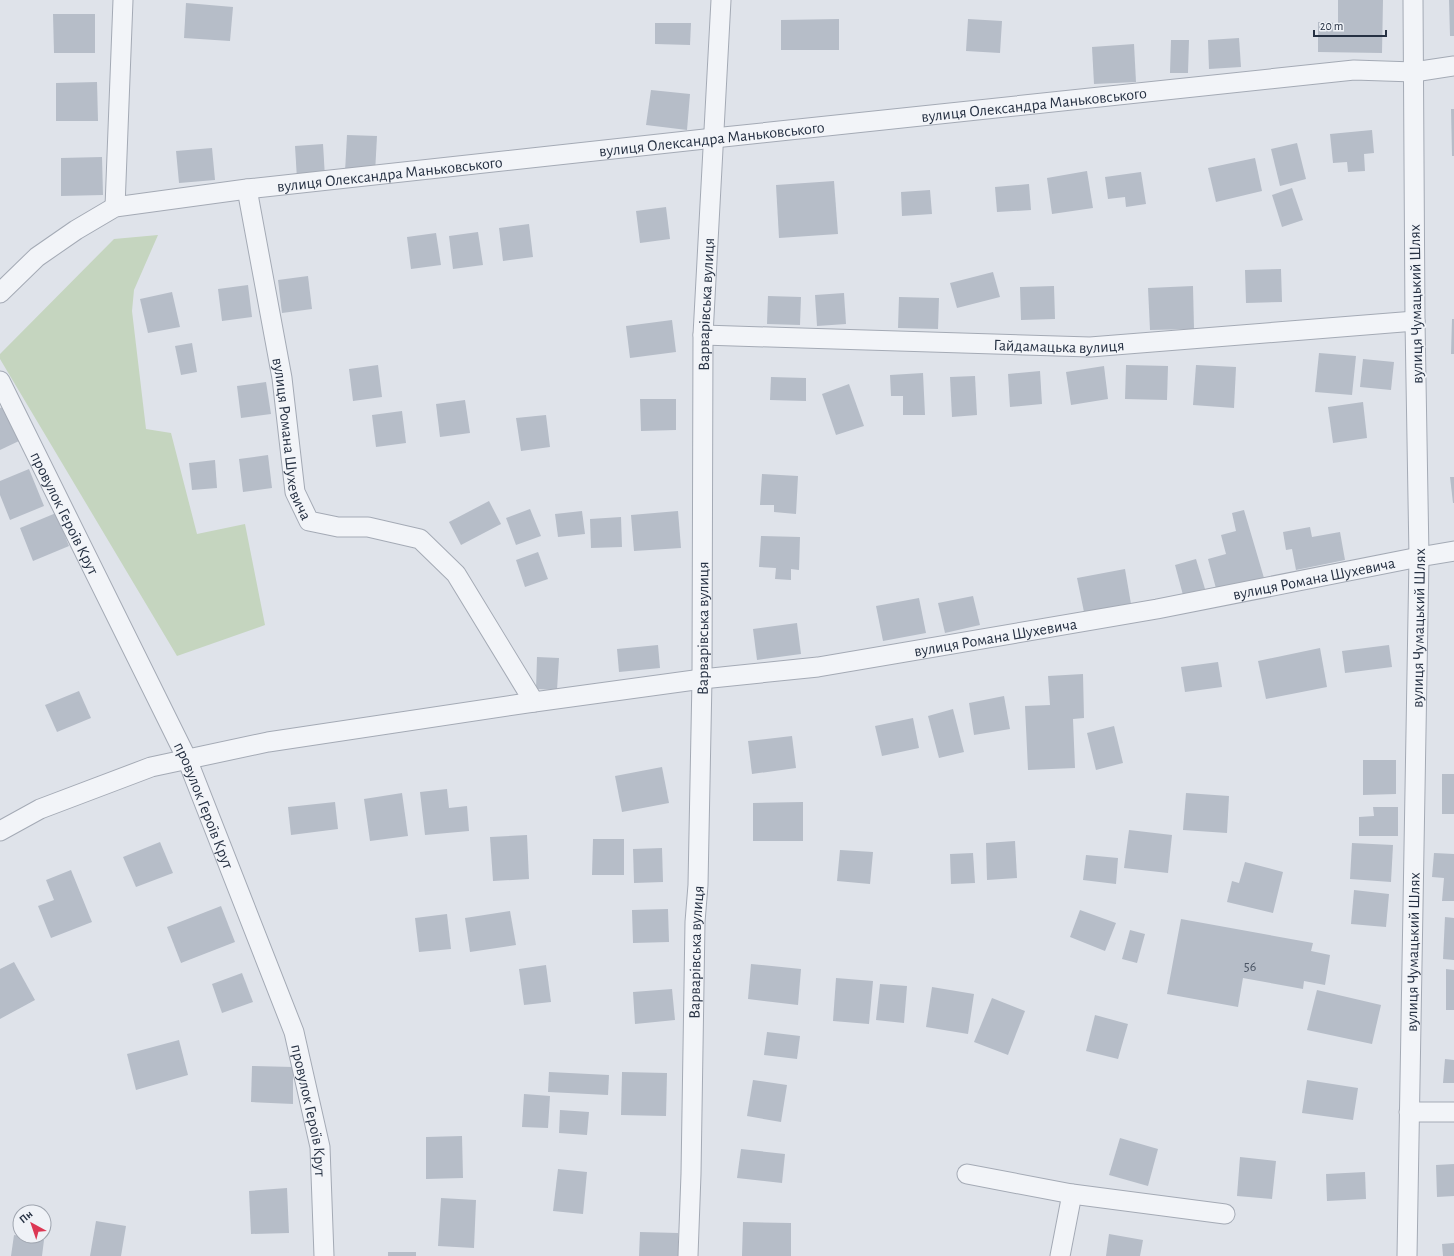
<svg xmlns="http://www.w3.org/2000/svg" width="1454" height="1256" viewBox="0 0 1454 1256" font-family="'Alegreya Sans',sans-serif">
<rect width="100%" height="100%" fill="#dfe3ea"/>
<!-- green -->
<path fill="#c5d5bf" d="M 158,235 L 134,290 L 132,311 L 146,429 L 171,433 L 197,534 L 245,524 L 265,625 L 177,656 L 0,359 L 0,354 L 114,239 Z"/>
<!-- building -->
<g fill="#b6bdc8">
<path d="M 1338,0 L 1383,0 L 1382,53 L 1318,52 L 1318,22 L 1338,23 Z"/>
<path d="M 1449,0 L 1454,0 L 1454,36 L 1450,36 Z"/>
<path d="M 186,3 L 233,7 L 230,41 L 184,38 Z"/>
<path d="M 53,14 L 95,14 L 95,53 L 54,53 Z"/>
<path d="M 839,19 L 839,50 L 781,50 L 781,20 Z"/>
<path d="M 968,19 L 1002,21 L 1000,53 L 966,51 Z"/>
<path d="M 655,23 L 691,23 L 690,45 L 655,44 Z"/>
<path d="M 1239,38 L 1241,67 L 1209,69 L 1208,40 Z"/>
<path d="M 1171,40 L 1189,40 L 1188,73 L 1170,73 Z"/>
<path d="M 1134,44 L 1136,82 L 1094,84 L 1092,47 Z"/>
<path d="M 97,82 L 98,121 L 56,121 L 56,83 Z"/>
<path d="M 651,90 L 690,94 L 687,130 L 646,125 Z"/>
<path d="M 1451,109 L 1454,109 L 1454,156 L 1452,156 Z"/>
<path d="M 1372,130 L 1374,153 L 1364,154 L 1365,171 L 1348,172 L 1347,162 L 1333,163 L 1330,134 Z"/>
<path d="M 347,135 L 377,136 L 375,173 L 345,172 Z"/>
<path d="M 1297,143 L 1306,179 L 1280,186 L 1271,149 Z"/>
<path d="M 323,144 L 325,177 L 297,179 L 295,146 Z"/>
<path d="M 212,148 L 215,180 L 179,183 L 176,151 Z"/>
<path d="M 102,157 L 103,195 L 61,196 L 61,158 Z"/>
<path d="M 1255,158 L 1262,191 L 1216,202 L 1208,168 Z"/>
<path d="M 1087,171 L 1093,208 L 1052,214 L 1047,178 Z"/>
<path d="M 1141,172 L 1146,204 L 1126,207 L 1125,197 L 1108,199 L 1105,177 Z"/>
<path d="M 834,181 L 838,234 L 779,238 L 776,185 Z"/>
<path d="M 1029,184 L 1031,210 L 997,212 L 995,187 Z"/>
<path d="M 1292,188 L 1303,220 L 1282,227 L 1272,195 Z"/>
<path d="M 930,190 L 932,214 L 902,216 L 901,192 Z"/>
<path d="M 666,207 L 670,239 L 640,243 L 636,211 Z"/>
<path d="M 529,224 L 533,257 L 503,261 L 499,228 Z"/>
<path d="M 478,232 L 483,265 L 453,269 L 449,236 Z"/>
<path d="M 436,233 L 441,265 L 411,269 L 407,237 Z"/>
<path d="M 1281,269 L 1282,302 L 1246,303 L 1245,270 Z"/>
<path d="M 993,272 L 1000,297 L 957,308 L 950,283 Z"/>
<path d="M 308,276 L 312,309 L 282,313 L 278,280 Z"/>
<path d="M 248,285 L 252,317 L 222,321 L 218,289 Z"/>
<path d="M 1054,286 L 1055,319 L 1021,320 L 1020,287 Z"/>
<path d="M 1193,286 L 1194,329 L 1150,330 L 1148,288 Z"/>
<path d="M 172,292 L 180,327 L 148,333 L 140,299 Z"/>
<path d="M 844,293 L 846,324 L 817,326 L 815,295 Z"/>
<path d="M 768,296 L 801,297 L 800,325 L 767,324 Z"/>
<path d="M 899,297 L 939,298 L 938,329 L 898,328 Z"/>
<path d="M 1452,319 L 1454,319 L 1454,354 L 1451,354 Z"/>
<path d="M 672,320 L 676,352 L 630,358 L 626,326 Z"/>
<path d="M 192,343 L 197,372 L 181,375 L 175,346 Z"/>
<path d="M 1319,353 L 1356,356 L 1352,395 L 1315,392 Z"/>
<path d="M 1363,359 L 1394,362 L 1391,390 L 1360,387 Z"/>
<path d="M 378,365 L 382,397 L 353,401 L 349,369 Z"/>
<path d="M 1126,365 L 1168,366 L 1167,400 L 1125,399 Z"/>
<path d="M 1196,365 L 1236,367 L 1234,408 L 1193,405 Z"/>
<path d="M 1104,366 L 1108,399 L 1071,405 L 1066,372 Z"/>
<path d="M 1040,371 L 1042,404 L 1010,407 L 1008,374 Z"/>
<path d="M 923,373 L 925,415 L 903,415 L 903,396 L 891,396 L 890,375 Z"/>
<path d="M 975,376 L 977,415 L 952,417 L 950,377 Z"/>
<path d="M 771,377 L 806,378 L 806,401 L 770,400 Z"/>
<path d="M 266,382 L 271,414 L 241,418 L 237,386 Z"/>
<path d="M 849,384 L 864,426 L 836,435 L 822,394 Z"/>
<path d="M 640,399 L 676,399 L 676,430 L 641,431 Z"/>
<path d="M 465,400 L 470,433 L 440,437 L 436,404 Z"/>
<path d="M 1363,402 L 1367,438 L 1333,443 L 1328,407 Z"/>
<path d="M 3,407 L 19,441 L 0,450 L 0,408 Z"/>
<path d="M 402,411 L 406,443 L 376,447 L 372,415 Z"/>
<path d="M 546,415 L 550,447 L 521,451 L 516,418 Z"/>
<path d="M 268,455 L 272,488 L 243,492 L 239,459 Z"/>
<path d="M 215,460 L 217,488 L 192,490 L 189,463 Z"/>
<path d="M 29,469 L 44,506 L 10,520 L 0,495 L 0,481 Z"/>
<path d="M 762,474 L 798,476 L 796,514 L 774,512 L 774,505 L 760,505 Z"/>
<path d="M 1450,477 L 1454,477 L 1454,503 L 1453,503 Z"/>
<path d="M 489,501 L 501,524 L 461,545 L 449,522 Z"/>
<path d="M 530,509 L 541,536 L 516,545 L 506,518 Z"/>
<path d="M 1244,510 L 1264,578 L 1217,592 L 1208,559 L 1226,554 L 1221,535 L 1236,531 L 1232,513 Z"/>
<path d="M 582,511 L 585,534 L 558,537 L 555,514 Z"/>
<path d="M 678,511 L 681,548 L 634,551 L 631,515 Z"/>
<path d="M 56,513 L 69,546 L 33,561 L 20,528 Z"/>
<path d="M 621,517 L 622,547 L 591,548 L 590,519 Z"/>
<path d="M 1310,527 L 1312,537 L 1340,532 L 1345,560 L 1296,570 L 1292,549 L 1286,550 L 1283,532 Z"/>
<path d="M 761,536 L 800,537 L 799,570 L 791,569 L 791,580 L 775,579 L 776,568 L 759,567 Z"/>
<path d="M 538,552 L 548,579 L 525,587 L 516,560 Z"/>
<path d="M 1196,559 L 1205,589 L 1183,595 L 1175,565 Z"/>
<path d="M 1125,569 L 1131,604 L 1084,612 L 1077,578 Z"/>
<path d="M 973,596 L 980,625 L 945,633 L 938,603 Z"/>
<path d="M 919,598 L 926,633 L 883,641 L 876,606 Z"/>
<path d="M 797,623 L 801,654 L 757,660 L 753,629 Z"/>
<path d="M 658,645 L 660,668 L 619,672 L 617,649 Z"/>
<path d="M 1389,645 L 1392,667 L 1345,673 L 1342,651 Z"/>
<path d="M 1320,648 L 1327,687 L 1266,699 L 1258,661 Z"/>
<path d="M 537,657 L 559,658 L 557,690 L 536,689 Z"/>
<path d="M 1218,662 L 1222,687 L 1185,692 L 1181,667 Z"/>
<path d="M 1083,674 L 1084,718 L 1073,719 L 1075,768 L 1028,770 L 1025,706 L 1050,705 L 1048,676 Z"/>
<path d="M 79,691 L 91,718 L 57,732 L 45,705 Z"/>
<path d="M 1004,696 L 1010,729 L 974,735 L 969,703 Z"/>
<path d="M 953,709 L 964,752 L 939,758 L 928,716 Z"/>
<path d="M 913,718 L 919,748 L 882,756 L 875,726 Z"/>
<path d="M 1114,726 L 1123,763 L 1096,770 L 1087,733 Z"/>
<path d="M 792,736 L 796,768 L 752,774 L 748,741 Z"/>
<path d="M 1363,760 L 1396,760 L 1396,794 L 1363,795 Z"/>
<path d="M 662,767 L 669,803 L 622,812 L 615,776 Z"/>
<rect x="1442" y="774" width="12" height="40"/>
<path d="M 447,789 L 449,808 L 467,806 L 469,831 L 425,835 L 420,792 Z"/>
<path d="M 402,793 L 408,836 L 370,841 L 364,799 Z"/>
<path d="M 1186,793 L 1229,796 L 1227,833 L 1183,830 Z"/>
<path d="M 335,802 L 338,829 L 291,835 L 288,807 Z"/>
<path d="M 803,802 L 803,841 L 753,841 L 753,803 Z"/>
<path d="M 1373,807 L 1398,807 L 1398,836 L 1359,836 L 1359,817 L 1374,816 Z"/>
<path d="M 1129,830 L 1172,835 L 1168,873 L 1124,868 Z"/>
<path d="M 527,835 L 529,879 L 493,881 L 490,837 Z"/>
<path d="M 593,839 L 624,839 L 624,875 L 592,875 Z"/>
<path d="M 1015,841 L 1017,878 L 987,880 L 986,843 Z"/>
<path d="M 160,842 L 173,873 L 136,887 L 123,857 Z"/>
<path d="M 1352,843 L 1393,845 L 1391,882 L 1350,879 Z"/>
<path d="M 662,848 L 663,882 L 634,883 L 633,849 Z"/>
<path d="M 840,850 L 873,852 L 870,884 L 837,881 Z"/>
<path d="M 973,853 L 975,883 L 951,884 L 950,854 Z"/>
<path d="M 1434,853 L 1454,854 L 1454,901 L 1442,901 L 1444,878 L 1432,877 Z"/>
<path d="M 1086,855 L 1118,858 L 1116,884 L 1083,880 Z"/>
<path d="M 1245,862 L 1283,872 L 1273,913 L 1227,902 L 1232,881 L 1239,883 Z"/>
<path d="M 71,870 L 92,922 L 51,938 L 38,906 L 54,900 L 46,880 Z"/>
<path d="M 1354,890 L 1389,894 L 1386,927 L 1351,924 Z"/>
<path d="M 221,906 L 235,942 L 181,963 L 167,927 Z"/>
<path d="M 668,909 L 669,942 L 633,943 L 632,910 Z"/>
<path d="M 1080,910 L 1116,923 L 1105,951 L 1070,937 Z"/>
<path d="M 510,911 L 516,945 L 470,952 L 465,918 Z"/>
<path d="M 447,914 L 451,949 L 419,952 L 415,918 Z"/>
<path d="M 1445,917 L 1454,918 L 1454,960 L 1443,959 Z"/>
<path d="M 1181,919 L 1313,943 L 1311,951 L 1330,955 L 1325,985 L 1304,981 L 1303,989 L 1243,978 L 1238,1007 L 1167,994 Z"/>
<path d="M 1130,930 L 1145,934 L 1137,963 L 1122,959 Z"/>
<path d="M 14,962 L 35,1000 L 0,1019 L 0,969 Z"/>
<path d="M 751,964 L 801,969 L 798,1005 L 748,999 Z"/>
<path d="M 546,965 L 551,1002 L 524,1005 L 519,969 Z"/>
<path d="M 1446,969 L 1454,970 L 1454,1010 L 1446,1010 Z"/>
<path d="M 242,973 L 253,1002 L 222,1013 L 212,984 Z"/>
<path d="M 836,978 L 873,981 L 869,1024 L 833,1021 Z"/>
<path d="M 880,984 L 907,986 L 904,1023 L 876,1020 Z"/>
<path d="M 932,987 L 974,994 L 968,1034 L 926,1027 Z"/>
<path d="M 672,989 L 675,1020 L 635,1024 L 633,992 Z"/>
<path d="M 1317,990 L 1381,1005 L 1372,1044 L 1307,1030 Z"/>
<path d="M 992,998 L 1025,1011 L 1008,1055 L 974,1042 Z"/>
<path d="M 1095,1015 L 1128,1024 L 1118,1059 L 1086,1051 Z"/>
<path d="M 767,1032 L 800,1036 L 797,1059 L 764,1055 Z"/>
<path d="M 179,1040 L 188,1075 L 136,1090 L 127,1054 Z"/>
<path d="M 1445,1059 L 1454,1060 L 1454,1083 L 1443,1083 Z"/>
<path d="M 252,1066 L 293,1067 L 293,1104 L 251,1102 Z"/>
<path d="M 549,1072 L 609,1075 L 608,1095 L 548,1092 Z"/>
<path d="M 622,1072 L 667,1073 L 666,1116 L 621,1115 Z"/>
<path d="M 753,1080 L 787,1085 L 781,1122 L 747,1116 Z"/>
<path d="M 1307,1080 L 1358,1088 L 1353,1120 L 1302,1113 Z"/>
<path d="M 524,1094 L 550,1096 L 548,1128 L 522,1127 Z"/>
<path d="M 560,1110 L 589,1112 L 587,1135 L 559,1133 Z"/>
<path d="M 462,1136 L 463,1178 L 426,1179 L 426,1137 Z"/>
<path d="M 1120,1138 L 1158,1149 L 1148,1186 L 1109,1175 Z"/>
<path d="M 741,1149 L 785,1154 L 782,1183 L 737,1178 Z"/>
<path d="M 1240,1157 L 1276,1161 L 1272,1199 L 1237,1196 Z"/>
<path d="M 1454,1164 L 1454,1196 L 1437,1197 L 1436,1165 Z"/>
<path d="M 558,1169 L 587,1172 L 583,1214 L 553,1211 Z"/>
<path d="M 1365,1172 L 1366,1199 L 1327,1201 L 1326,1174 Z"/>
<path d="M 287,1188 L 289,1233 L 251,1234 L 249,1191 Z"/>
<path d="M 441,1198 L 476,1200 L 474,1248 L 438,1246 Z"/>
<path d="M 96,1221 L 126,1226 L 121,1256 L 90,1256 Z"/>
<path d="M 743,1222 L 791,1223 L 791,1256 L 742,1256 Z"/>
<path d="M 640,1232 L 678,1233 L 678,1256 L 639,1256 Z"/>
<path d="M 1109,1234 L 1143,1240 L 1140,1256 L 1106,1256 Z"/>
<path d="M 14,1235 L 44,1240 L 42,1256 L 11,1256 Z"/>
<path d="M 1454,1243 L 1454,1256 L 1443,1256 L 1442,1244 Z"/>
<rect x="388" y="1252" width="28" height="4"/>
</g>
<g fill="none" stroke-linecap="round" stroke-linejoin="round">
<!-- street casing -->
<g stroke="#a4aab5" stroke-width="21">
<g id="street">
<path id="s1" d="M 247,189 L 282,378 L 295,492 L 309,521 L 338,527 L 368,527 L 420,539 L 456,574 L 534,702"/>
<path d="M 115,207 L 123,0"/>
<path id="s2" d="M 0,293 L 37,257 L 76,230 L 115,207 L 247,189 L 714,138 L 1354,70 L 1414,72 L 1454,66"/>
<path id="s3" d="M 703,335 L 1090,347 L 1415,321"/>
<path id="s4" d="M 0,381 L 187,759 L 294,1032 L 320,1147 L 324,1256"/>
<path id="s5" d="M 0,831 L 40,809 L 151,767 L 268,742 L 534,702 L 702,679 L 818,667 L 1157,609 L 1419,557 L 1454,551"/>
<path d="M 1409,1112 L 1454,1112"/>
<path d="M 967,1174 L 1072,1194 L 1225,1214"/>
<path id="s6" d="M 688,1256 L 691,1174 L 695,922 L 698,885 L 702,679 L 703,335 L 721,0"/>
<path d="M 1060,1256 L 1072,1194"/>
<path id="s7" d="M 1407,1256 L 1419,557 L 1415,321 L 1413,0"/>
</g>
</g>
<!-- street -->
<use href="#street" stroke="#f2f4f8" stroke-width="19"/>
</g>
<g text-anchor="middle" stroke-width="3.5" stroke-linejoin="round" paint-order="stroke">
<!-- number labels -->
<g font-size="14" fill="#4a5464">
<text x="1250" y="971">56</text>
</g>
<!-- street labels -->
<g font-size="16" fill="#263143" stroke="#eff2f7">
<text dy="6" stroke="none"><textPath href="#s2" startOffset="1069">вулиця Олександра Маньковського</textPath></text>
<text dy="6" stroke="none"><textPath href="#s2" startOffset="745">вулиця Олександра Маньковського</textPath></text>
<text dy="6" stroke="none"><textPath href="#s2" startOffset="421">вулиця Олександра Маньковського</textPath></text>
<text dy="6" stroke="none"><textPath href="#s6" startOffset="952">Варварівська вулиця</textPath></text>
<text transform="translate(1415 304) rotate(-91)" y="6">вулиця Чумацький Шлях</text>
<text dy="6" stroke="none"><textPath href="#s3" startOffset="356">Гайдамацька вулиця</textPath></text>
<text dy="6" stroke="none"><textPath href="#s1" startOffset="254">вулиця Романа Шухевича</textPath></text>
<text dy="6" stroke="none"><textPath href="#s4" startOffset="147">провулок Героїв Крут</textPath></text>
<text dy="6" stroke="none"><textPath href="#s5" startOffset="1343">вулиця Романа Шухевича</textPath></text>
<text dy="6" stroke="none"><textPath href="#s6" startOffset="628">Варварівська вулиця</textPath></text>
<text dy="6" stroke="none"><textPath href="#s7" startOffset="628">вулиця Чумацький Шлях</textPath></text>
<text dy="6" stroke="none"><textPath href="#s5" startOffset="1019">вулиця Романа Шухевича</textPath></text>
<text dy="6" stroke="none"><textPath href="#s4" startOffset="471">провулок Героїв Крут</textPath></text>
<text dy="6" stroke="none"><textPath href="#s6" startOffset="304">Варварівська вулиця</textPath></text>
<text dy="6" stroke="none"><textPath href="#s7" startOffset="304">вулиця Чумацький Шлях</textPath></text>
<text dy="6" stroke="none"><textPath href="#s4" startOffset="795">провулок Героїв Крут</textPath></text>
</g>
</g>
<!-- north arrow -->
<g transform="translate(32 1224) rotate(320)"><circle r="19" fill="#eff2f7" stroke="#9fa5af"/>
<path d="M0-3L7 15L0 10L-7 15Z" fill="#dc3754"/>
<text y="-6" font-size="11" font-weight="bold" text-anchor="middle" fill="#263143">Пн</text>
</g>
<!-- scale -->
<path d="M1314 30v6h72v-6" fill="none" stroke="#263143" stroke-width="2"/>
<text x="1320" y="30" font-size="12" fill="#263143" stroke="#eff2f7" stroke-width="3" paint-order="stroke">20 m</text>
</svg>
